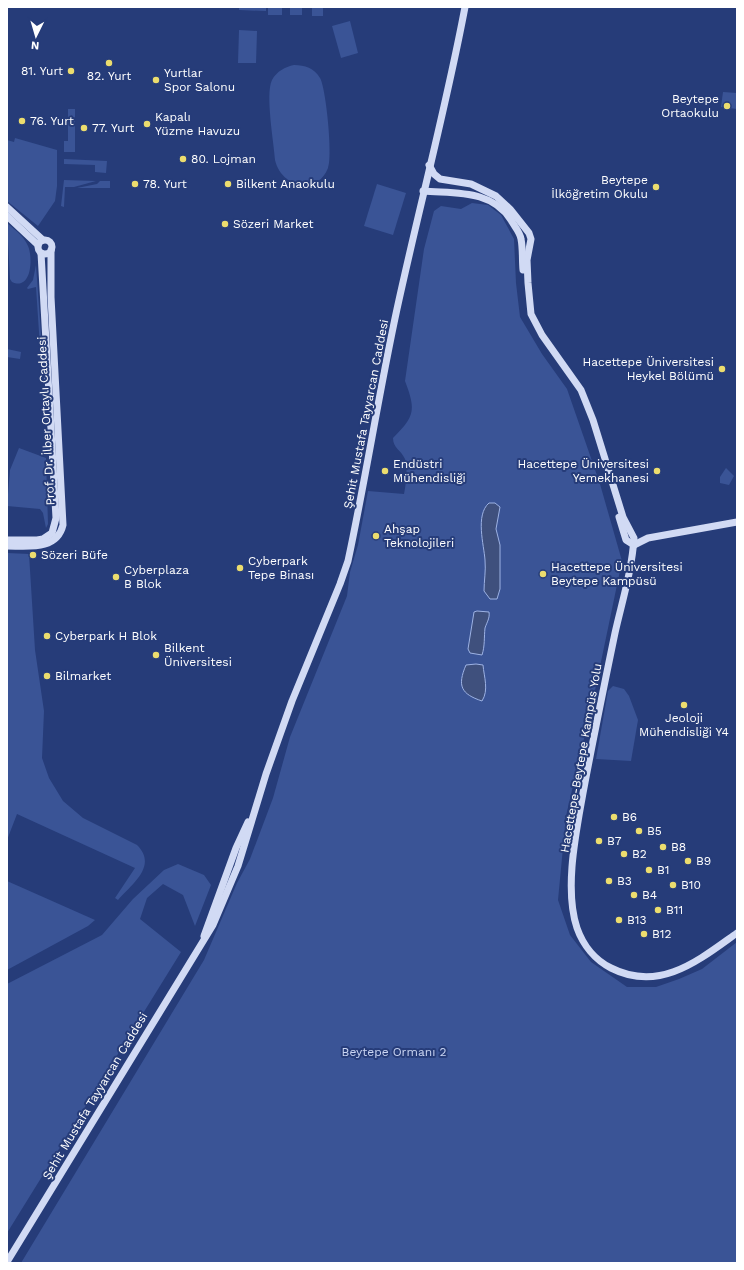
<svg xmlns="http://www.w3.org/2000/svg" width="744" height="1270" viewBox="0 0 744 1270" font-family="'Work Sans',sans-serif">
<rect width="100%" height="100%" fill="#263c79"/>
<!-- green -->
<g fill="#3a5496">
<path d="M 239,7 L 266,7 L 266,11 L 239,10 Z"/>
<rect x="268" y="7" width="14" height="8"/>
<rect x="290" y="7" width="12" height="8"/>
<rect x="312" y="7" width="11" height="9"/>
<path d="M 350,21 L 358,53 L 341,58 L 332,26 Z"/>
<path d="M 239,30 L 257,31 L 256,63 L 238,63 Z"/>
<path d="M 294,65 C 305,65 314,68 320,78 C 326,88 333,157 328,168 C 317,196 281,187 275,160 C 274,143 265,94 272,80 C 277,71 285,67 294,65 Z"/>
<path d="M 723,92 L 737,93 L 737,109 L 721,107 Z"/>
<path d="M 68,109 L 75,109 L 75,152 L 64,152 L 64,141 L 68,141 Z"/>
<path d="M 15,138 L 57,150 L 57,186 L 55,201 L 38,226 L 7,201 L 7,140 L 14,142 Z"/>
<path d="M 64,159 L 107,161 L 106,173 L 95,172 L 95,165 L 64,164 Z"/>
<path d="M 64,180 L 96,181 L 74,187 L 65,187 L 64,207 L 61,206 Z"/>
<path d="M 100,181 L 110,181 L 110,188 L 77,188 L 97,184 Z"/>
<path d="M 377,184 L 406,193 L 393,235 L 364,226 Z"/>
<path d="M 472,203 L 488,205 L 501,215 L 514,239 L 516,283 L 520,317 L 542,354 L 567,389 L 600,484 L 622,561 L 593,700 L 566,816 L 558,900 L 570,935 L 591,962 L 627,987 L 656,987 L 679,979 L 702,969 L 737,942 L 737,1263 L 21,1263 L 204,960 L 237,883 L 250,859 L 273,798 L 290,737 L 347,596 L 350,572 L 358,545 L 368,491 L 404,494 C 406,484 408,469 405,459 C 401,450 393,448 393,438 C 415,416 416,410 405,381 L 424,249 L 434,211 L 441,206 L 461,209 Z"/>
<path d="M 7,223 C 15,230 24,236 28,246 C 33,257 32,291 12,282 L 10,279 Z"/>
<path d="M 36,265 L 42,348 L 40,347 L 36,287 L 28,289 L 27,288 L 33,280 Z"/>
<path d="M 7,349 L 21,352 L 20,359 L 7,357 Z"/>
<path d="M 19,448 L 46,458 L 48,524 L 46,528 L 43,513 L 40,509 L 7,506 L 10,470 Z"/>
<path d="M 726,468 L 734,476 L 729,485 L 720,483 L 720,477 Z"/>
<path d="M 7,553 L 29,554 L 35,650 L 44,711 L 42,758 L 49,778 L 63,801 L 83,818 L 137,845 C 158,866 132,884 118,900 L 115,898 L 135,868 L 17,814 L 7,840 Z"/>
<path d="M 613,686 L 624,689 L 629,696 L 638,720 L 631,761 L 596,759 L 608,691 Z"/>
<path d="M 178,864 L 204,875 L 211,885 L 195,926 L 183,895 L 163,884 L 147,898 L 140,919 L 181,952 L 7,1233 L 7,984 L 102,935 L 133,899 L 164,870 Z"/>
<path d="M 7,881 L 95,920 L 88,926 L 7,970 Z"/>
</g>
<!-- water -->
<g fill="#3f507d" stroke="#9db2e4">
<path d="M 489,503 L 495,503 L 500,507 L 496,529 L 500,545 L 500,589 L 497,599 L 490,599 L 484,591 C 484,581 486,571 485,560 C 484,545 475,515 489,503 Z"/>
<path d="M 477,611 L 489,612 C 490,618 487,622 485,628 C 484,637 485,646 482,655 L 470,653 L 468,649 L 474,612 Z"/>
<path d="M 476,664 L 483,665 C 484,677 489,690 482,701 C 461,694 457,686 466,665 Z"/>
</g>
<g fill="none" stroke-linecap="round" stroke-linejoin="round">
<!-- secondary -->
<g stroke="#d1daf4" stroke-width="7">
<path d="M 429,165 L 434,174 L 440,179 L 471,184 L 496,196 L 510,209 L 529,233 L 531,239 L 527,260 L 528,283 L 531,314 L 542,335 L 581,390 L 593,420 L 623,517 L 634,538 C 632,570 622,602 615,633 C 604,686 593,740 583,793 C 576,833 564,889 577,928 C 583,945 595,960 611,968 C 660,993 699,960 737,933"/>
<path d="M 423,191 C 455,194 491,189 511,220 C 514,226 520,232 521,239 C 523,249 522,260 523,270"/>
<path d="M 7,207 L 43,240"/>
<path d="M 7,216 L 38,245"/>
<circle cx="45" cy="247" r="7"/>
<path d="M 619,517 L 626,540 L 634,545"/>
<path d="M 7,540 L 37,540 L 43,539 L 52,533 L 56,518 L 41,253"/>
<path d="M 634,545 L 648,538 L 737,522"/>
<path d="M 7,546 C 27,546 57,551 63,525 L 51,297 L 51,250"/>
<path d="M 204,936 L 236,848 L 248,822"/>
<path d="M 7,1262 L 213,925 L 238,866 L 266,774 L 292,701 L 340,584 L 348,561 C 366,477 379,392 397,309 C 419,208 446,108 465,7"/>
</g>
</g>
<!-- markers -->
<g fill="#ecdd6e" stroke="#263c79" stroke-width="1.5">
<circle cx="109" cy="63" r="4"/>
<circle cx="71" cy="71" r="4"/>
<circle cx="156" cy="80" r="4"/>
<circle cx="727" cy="106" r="4"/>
<circle cx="22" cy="121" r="4"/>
<circle cx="147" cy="124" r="4"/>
<circle cx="84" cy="128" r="4"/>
<circle cx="183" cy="159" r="4"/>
<circle cx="135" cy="184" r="4"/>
<circle cx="228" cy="184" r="4"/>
<circle cx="656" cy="187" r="4"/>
<circle cx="225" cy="224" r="4"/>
<circle cx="722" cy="369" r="4"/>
<circle cx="385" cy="471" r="4"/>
<circle cx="657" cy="471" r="4"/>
<circle cx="376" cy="536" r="4"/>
<circle cx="33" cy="555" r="4"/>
<circle cx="240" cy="568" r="4"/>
<circle cx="543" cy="574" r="4"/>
<circle cx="116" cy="577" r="4"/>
<circle cx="47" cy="636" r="4"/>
<circle cx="156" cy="655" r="4"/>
<circle cx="47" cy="676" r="4"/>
<circle cx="684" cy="705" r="4"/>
<circle cx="614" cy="817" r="4"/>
<circle cx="639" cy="831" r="4"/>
<circle cx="599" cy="841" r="4"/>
<circle cx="663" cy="847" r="4"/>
<circle cx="624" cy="854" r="4"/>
<circle cx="688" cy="861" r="4"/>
<circle cx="649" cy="870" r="4"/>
<circle cx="609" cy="881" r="4"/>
<circle cx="673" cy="885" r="4"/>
<circle cx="634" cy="895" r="4"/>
<circle cx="658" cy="910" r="4"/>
<circle cx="619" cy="920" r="4"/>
<circle cx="644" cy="934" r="4"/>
</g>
<g text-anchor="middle" stroke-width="4" stroke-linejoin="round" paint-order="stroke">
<!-- poi labels -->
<g font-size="12" fill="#fff" stroke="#263c79" text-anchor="start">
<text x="63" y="75" text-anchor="end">81. Yurt</text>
<text x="164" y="77">Yurtlar<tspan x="164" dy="14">Spor Salonu</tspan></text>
<text x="109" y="80" text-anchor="middle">82. Yurt</text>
<text x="719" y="103" text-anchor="end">Beytepe<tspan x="719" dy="14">Ortaokulu</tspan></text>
<text x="155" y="121">Kapalı<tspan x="155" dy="14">Yüzme Havuzu</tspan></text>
<text x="30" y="125">76. Yurt</text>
<text x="92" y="132">77. Yurt</text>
<text x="191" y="163">80. Lojman</text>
<text x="648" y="184" text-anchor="end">Beytepe<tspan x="648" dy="14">İlköğretim Okulu</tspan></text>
<text x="143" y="188">78. Yurt</text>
<text x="236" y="188">Bilkent Anaokulu</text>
<text x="233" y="228">Sözeri Market</text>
<text x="714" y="366" text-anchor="end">Hacettepe Üniversitesi<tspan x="714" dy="14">Heykel Bölümü</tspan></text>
<text x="393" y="468">Endüstri<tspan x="393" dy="14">Mühendisliği</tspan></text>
<text x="649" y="468" text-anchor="end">Hacettepe Üniversitesi<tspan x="649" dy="14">Yemekhanesi</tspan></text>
<text x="384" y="533">Ahşap<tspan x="384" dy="14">Teknolojileri</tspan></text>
<text x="41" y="559">Sözeri Büfe</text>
<text x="248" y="565">Cyberpark<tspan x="248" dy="14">Tepe Binası</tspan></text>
<text x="551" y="571">Hacettepe Üniversitesi<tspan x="551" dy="14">Beytepe Kampüsü</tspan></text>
<text x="124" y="574">Cyberplaza<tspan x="124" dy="14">B Blok</tspan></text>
<text x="55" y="640">Cyberpark H Blok</text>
<text x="164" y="652">Bilkent<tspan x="164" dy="14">Üniversitesi</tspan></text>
<text x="55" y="680">Bilmarket</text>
<text x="684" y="722" text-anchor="middle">Jeoloji<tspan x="684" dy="14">Mühendisliği Y4</tspan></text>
<text x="622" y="821">B6</text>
<text x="647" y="835">B5</text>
<text x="607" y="845">B7</text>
<text x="671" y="851">B8</text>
<text x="632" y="858">B2</text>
<text x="696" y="865">B9</text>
<text x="657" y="874">B1</text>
<text x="617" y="885">B3</text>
<text x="681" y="889">B10</text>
<text x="642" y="899">B4</text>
<text x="666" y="914">B11</text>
<text x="627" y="924">B13</text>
<text x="652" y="938">B12</text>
</g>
<!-- street labels -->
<g font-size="12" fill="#fff" stroke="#263c79">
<text transform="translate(366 414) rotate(-79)" y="4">Şehit Mustafa Tayyarcan Caddesi</text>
<text transform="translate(46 421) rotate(-93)" y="4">Prof. Dr. İlber Ortaylı Caddesi</text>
<text transform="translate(581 758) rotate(-80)" y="4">Hacettepe-Beytepe Kampüs Yolu</text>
<text transform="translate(95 1096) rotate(-59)" y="4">Şehit Mustafa Tayyarcan Caddesi</text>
</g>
<!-- park labels -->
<g font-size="12" fill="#cbd6f3" stroke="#263c79">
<text x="394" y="1056">Beytepe Ormanı 2</text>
</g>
</g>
<!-- border -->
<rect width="744" height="1270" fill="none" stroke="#ffffff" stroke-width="16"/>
<!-- north arrow -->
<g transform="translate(36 36) rotate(185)" stroke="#263c79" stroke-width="3" paint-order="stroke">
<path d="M0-3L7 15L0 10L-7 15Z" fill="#ffffff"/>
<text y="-6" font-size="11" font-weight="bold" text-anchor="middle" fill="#ffffff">N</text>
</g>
</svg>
